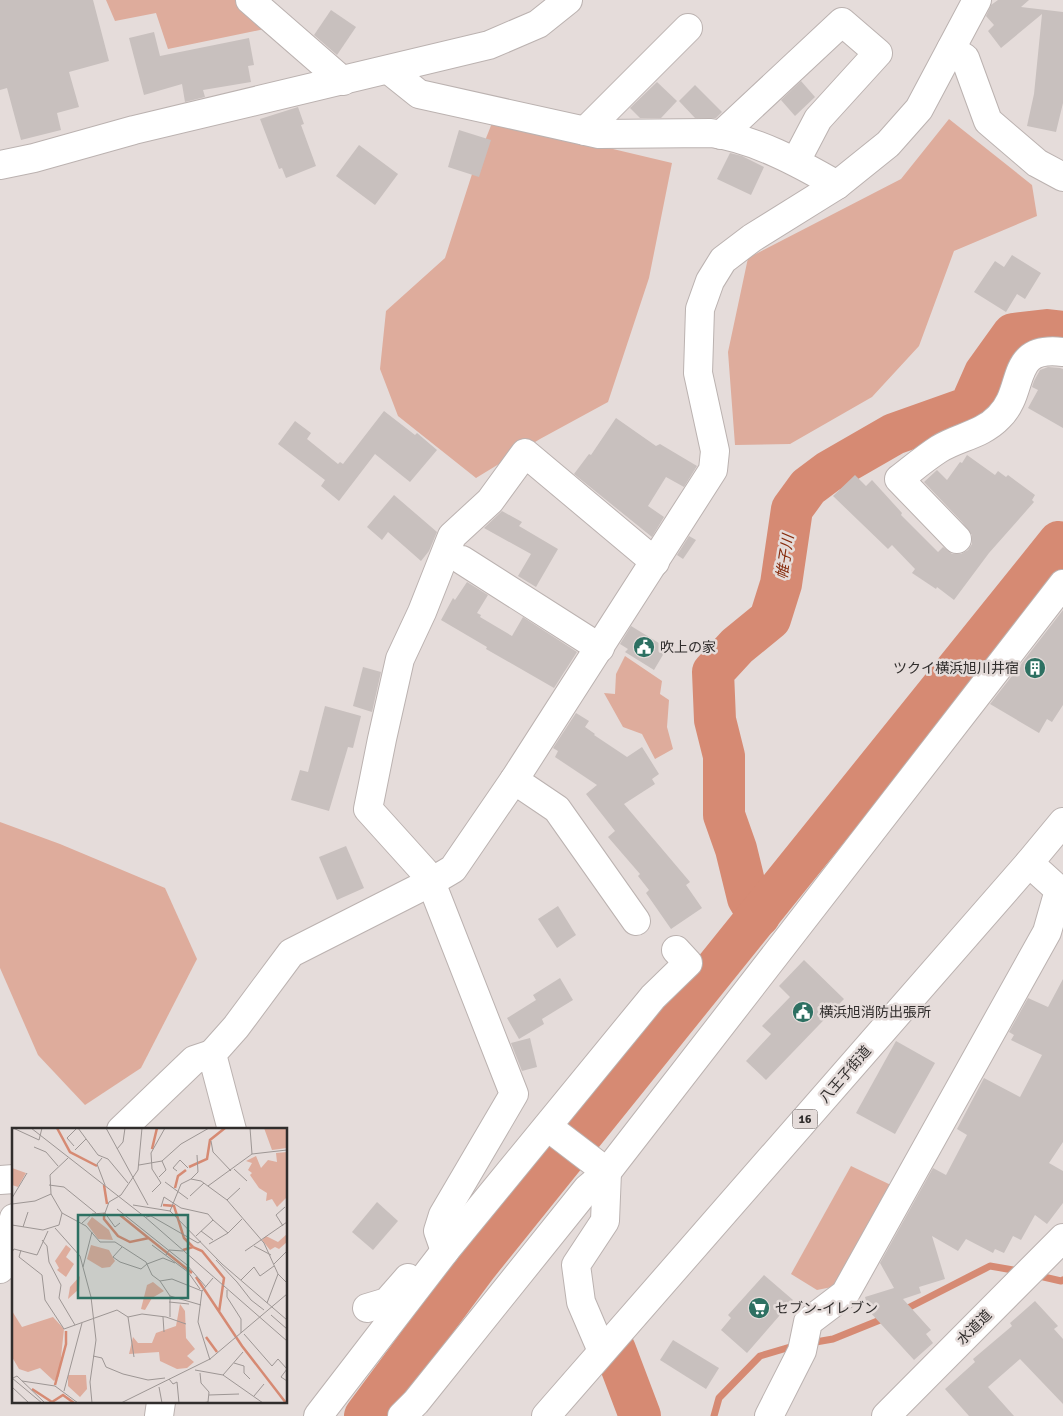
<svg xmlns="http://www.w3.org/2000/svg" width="1063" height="1416" viewBox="0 0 1063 1416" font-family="Signika,'Noto Sans JP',sans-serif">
<rect width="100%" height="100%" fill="#e5dcda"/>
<!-- green -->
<g fill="#deac9c">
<path d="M 106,0 L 244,0 L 274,27 L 168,49 L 156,13 L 115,21 Z"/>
<path d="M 494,118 L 554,135 L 672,163 L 649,278 L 608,402 L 540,439 L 476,478 L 398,416 L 380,369 L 386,311 L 445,258 L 473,171 Z"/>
<path d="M 949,119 L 1032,185 L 1037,216 L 954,251 L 919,346 L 872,397 L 790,444 L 735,445 L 728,352 L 748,258 L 901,179 Z"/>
<path d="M 625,656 L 662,681 L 660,694 L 669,700 L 667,727 L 673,749 L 655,759 L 642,734 L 623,727 L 604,693 L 615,694 L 616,674 Z"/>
<path d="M 0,822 L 60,844 L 165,888 L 197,959 L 141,1068 L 85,1105 L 38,1055 L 0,968 Z"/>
<path d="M 851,1166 L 893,1186 L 842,1285 L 817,1290 L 791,1274 Z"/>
</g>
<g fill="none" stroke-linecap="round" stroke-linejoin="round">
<!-- stream -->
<g stroke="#d68a73" stroke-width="7">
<path d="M 1035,1275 L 1061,1281 L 1063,1280"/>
<path d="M 904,1310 L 990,1266 L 1019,1271"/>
<path d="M 810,1343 L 833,1339 L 885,1318"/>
<path d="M 714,1416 L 719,1398 L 760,1356 L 797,1345"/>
</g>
<!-- river -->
<g stroke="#d68a73" stroke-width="42">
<path d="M 759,916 L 748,898 L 736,849 L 724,815 L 724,756 L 715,720 L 713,672 L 737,646 L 770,619 L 781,584 L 792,509 L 808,487 L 828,472 L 894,434 L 970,407 L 985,373 L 1013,334 L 1047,330 L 1063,332"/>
<path d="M 615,1350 L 640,1416"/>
<path d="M 365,1416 L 477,1265 L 1059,542"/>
</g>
</g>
<!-- building -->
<g fill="#c8c0be">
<path d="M 0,0 L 93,0 L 109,61 L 69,72 L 79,107 L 57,113 L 61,130 L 21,140 L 7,88 L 0,90 Z"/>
<path d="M 998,0 L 1029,0 L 1021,7 L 1063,12 L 1063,103 L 1056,132 L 1027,126 L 1034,94 L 1042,14 L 1001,48 L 988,31 L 994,25 L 986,16 L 991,5 Z"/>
<path d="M 331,10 L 356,27 L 337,55 L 314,35 Z"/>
<path d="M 154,32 L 160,56 L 249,38 L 254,65 L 248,66 L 251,82 L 203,90 L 205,97 L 185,102 L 182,84 L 144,95 L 129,38 Z"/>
<path d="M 801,81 L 815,97 L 795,116 L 781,100 Z"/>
<path d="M 657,82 L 677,101 L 661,118 L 640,118 L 630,108 Z"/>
<path d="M 695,85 L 722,112 L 716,118 L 695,118 L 679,101 Z"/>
<path d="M 298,107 L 304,124 L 301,125 L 316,166 L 286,178 L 282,168 L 279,169 L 260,119 Z"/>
<path d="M 459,130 L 491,140 L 479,177 L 448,167 Z"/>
<path d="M 359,145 L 398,174 L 375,205 L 336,176 Z"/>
<path d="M 730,153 L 742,156 L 764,167 L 751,195 L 717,179 Z"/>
<path d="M 1012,255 L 1041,273 L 1025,299 L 1017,294 L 1006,312 L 974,292 L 995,261 L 1004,267 Z"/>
<path d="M 1048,367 L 1060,368 L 1063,369 L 1063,428 L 1028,408 L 1038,390 L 1032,387 L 1034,381 L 1040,370 Z"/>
<path d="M 384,411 L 415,435 L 417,433 L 437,450 L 410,482 L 375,454 L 339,501 L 321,486 L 325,480 L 278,444 L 295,421 L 311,433 L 307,439 L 338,464 L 340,462 L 343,464 Z"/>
<path d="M 616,418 L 656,446 L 660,444 L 697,466 L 684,487 L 666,477 L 648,506 L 664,517 L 652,537 L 574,474 L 589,454 L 591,455 Z"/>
<path d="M 967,455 L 995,475 L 998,471 L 1006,477 L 1008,475 L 1035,495 L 1032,500 L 1034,502 L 989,553 L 954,600 L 937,587 L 936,589 L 912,573 L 915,569 L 892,545 L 888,549 L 833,496 L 855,475 L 866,486 L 872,480 L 902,513 L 901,515 L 938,552 L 943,547 L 952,554 L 961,554 L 968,550 L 972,544 L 972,535 L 962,522 L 924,482 L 937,470 L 947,480 L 960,462 L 962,463 Z"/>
<path d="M 394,495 L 437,532 L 429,551 L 421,561 L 388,532 L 382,540 L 367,527 Z"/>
<path d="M 502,511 L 522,522 L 519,526 L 558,549 L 536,587 L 518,576 L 531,554 L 484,528 Z"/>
<path d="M 689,536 L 696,540 L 683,559 L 677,555 Z"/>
<path d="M 467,582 L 488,595 L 477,613 L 481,615 L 480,617 L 512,636 L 523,617 L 577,652 L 554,688 L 486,649 L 487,647 L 441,620 L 453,598 L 455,600 Z"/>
<path d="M 1063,610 L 1063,705 L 1052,722 L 1047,719 L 1039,733 L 990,704 Z"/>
<path d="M 631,626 L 667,648 L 654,670 L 625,652 L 628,649 L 620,644 Z"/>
<path d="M 363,667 L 381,672 L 372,712 L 353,706 Z"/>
<path d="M 325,706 L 361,716 L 353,748 L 348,747 L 329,811 L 291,800 L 300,770 L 308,772 Z"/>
<path d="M 576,713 L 589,721 L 585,727 L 595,734 L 594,735 L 627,757 L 642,747 L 659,774 L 652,779 L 655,784 L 624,804 L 690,882 L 686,885 L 702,908 L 671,929 L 646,893 L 649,890 L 638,876 L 640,874 L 608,837 L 615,831 L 586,794 L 597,785 L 555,757 L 558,751 L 553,748 Z"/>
<path d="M 346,846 L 364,888 L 337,900 L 319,857 Z"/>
<path d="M 558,906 L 576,935 L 557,948 L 538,919 Z"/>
<path d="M 804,960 L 844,999 L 766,1080 L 746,1061 L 771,1034 L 762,1026 L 790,997 L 779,986 Z"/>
<path d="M 560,978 L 573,1000 L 542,1019 L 544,1024 L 519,1039 L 507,1018 L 536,1000 L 533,995 Z"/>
<path d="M 1063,979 L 1063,1142 L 1049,1163 L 1063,1171 L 1063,1203 L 1047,1224 L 1035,1215 L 1021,1240 L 1013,1236 L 1004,1253 L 995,1249 L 993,1253 L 966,1239 L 958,1251 L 932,1236 L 945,1279 L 919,1287 L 921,1293 L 903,1299 L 931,1330 L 926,1334 L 933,1343 L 914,1360 L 869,1311 L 865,1297 L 894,1288 L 880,1263 L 933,1168 L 946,1175 L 967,1135 L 957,1129 L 984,1078 L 1020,1097 L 1042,1055 L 1011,1040 L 1014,1035 L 1009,1032 L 1028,998 L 1048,1007 Z"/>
<path d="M 530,1038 L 537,1067 L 522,1071 L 511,1043 Z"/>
<path d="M 896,1041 L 935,1063 L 895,1134 L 856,1113 Z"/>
<path d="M 377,1202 L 398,1221 L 373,1250 L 352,1232 Z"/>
<path d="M 764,1275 L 793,1300 L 747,1353 L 721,1330 L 731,1318 L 728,1315 Z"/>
<path d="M 1035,1301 L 1058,1326 L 1054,1329 L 1063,1339 L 1063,1404 L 1020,1359 L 988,1387 L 1014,1416 L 969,1416 L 945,1389 L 975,1362 L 973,1359 L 1012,1326 L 1010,1323 Z"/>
<path d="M 673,1340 L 719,1368 L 706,1389 L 660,1360 Z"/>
</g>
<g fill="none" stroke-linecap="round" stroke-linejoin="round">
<!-- minor casing -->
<g stroke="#bbb2b0" stroke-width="30">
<g id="minor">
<path d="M 250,0 L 343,81"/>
<path d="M 951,49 L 965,58 L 988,121 L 1037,163 L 1063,177"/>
<path d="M 389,70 L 419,94 L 599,134 L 711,133 C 755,139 799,163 837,185"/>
<path d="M 585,131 L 688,28"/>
<path d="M 721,135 L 842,22 L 878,53 L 818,119 L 796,161"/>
<path d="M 0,165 L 34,158 L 134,130 L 489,45 L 538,24 L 568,0"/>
<path d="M 957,539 L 899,479 C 912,469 925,458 939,449 C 958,437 982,435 999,417 C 1027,390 1007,345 1063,352"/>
<path d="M 462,560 L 600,648"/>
<path d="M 514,780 L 557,809 L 636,921"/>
<path d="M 433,881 L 368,809 L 382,739 L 400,659 L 422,612 L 452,536 L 490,501 L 525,453 L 655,562"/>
<path d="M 431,882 L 514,1094 L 443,1215 L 438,1231 L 445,1251"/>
<path d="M 548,1127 L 607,1172 L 605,1221 L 576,1265 L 581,1302 L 602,1351"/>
<path d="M 121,1130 L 194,1060 L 212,1054"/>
<path d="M 232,1130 L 212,1054 L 236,1027 L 291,953 L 431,882 L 453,869 L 514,780 L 713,470 L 715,451 L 698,373 L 700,309 L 710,281 L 723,260 L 752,238 L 837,185 L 888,144 L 919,109 L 977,0"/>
<path d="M 0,1180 L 14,1179"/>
<path d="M 0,1269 L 14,1218"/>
<path d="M 367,1308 L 387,1302 L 408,1278"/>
<path d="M 159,1416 L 161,1402"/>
<path d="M 318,1416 L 445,1251 L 653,997 L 688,963 L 676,950"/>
<path d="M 402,1416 L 416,1402 L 587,1189 L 607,1172 L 1063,584"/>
<path d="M 769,1416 L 802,1351 L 808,1322 L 845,1294 L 1047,932 L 1059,890 L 1029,863"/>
<path d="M 886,1416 L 1063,1238"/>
</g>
</g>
<!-- highway casing -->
<g stroke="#bbb2b0" stroke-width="30">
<path id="highway" d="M 546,1416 L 1029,863 L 1063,822"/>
</g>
<!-- minor -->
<use href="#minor" stroke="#fff" stroke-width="28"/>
<!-- highway -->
<use href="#highway" stroke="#fff" stroke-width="28"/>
</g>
<!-- icons -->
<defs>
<g id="civic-disc" transform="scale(1.125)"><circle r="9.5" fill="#2d7062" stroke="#e5dcda"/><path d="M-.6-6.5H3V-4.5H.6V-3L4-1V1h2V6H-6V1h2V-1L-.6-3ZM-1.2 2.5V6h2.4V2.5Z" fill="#fff"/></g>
<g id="building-disc" transform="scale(1.125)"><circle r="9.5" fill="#2d7062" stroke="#e5dcda"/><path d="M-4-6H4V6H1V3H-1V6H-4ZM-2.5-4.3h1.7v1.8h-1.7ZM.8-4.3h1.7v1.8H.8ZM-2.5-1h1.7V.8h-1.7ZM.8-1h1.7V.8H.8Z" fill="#fff"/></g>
<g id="supermarket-disc" transform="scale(1.125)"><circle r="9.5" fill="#2d7062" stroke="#e5dcda"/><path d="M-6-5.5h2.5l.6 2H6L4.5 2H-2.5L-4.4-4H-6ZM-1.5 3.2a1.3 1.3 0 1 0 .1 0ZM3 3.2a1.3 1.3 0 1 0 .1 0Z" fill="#fff"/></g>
</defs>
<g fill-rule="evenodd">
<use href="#civic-disc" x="644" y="647"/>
<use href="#building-disc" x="1035" y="668"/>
<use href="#civic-disc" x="803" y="1012"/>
<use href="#supermarket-disc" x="759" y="1308"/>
</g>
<g text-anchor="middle" stroke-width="5" stroke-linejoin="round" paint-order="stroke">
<!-- shield labels -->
<rect fill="#e5dcda" stroke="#666260" stroke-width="1" x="792.5" y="1109.5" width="25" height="19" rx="4"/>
<g font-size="12" font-weight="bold" fill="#302d2c">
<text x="805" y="1123">16</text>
</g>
<!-- poi labels -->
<g font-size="14" fill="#302d2c" stroke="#e5dcda" text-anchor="start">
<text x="660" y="652">吹上の家</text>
<text x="1019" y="673" text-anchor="end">ツクイ横浜旭川井宿</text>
<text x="819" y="1017">横浜旭消防出張所</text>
<text x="775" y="1313">セブン-イレブン</text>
</g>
<!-- street labels -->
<g font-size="14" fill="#302d2c" stroke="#e5dcda">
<text transform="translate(845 1074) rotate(-49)" y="5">八王子街道</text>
<text transform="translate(974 1327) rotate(-45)" y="5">水道道</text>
</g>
<!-- water labels -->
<g font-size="15" font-style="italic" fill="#872d0f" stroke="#e5dcda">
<text transform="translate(785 557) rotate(-81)" y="5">帷子川</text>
</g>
</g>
<!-- overview -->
<g transform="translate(12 1128)">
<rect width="275" height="275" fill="#e5dcda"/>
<path d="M 252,0 L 275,0 L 275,20 L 260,22 ZM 275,24 L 275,69 L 265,79 L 260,71 L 254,73 L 255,65 L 247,60 L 238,47 L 240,45 L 236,42 L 240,35 L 234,33 L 244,28 L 249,40 L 256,32 L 265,34 L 264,25 ZM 0,40 L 14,45 L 6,59 L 0,57 ZM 80,89 L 97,102 L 101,112 L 86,111 L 75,96 ZM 275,106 L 275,114 L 267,121 L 263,119 L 258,122 L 250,112 L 254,108 L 266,114 ZM 54,117 L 59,121 L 54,129 L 62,136 L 54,149 L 45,142 L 47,140 L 43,133 ZM 79,117 L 97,122 L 103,133 L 98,139 L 90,140 L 75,131 ZM 68,148 L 67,161 L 56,171 L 58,159 ZM 141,154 L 152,163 L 140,170 L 133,182 L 129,181 L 135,157 ZM 168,176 L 173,183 L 174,210 L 183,221 L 175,228 L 182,234 L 175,240 L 165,241 L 148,233 L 147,224 L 117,226 L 121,209 L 126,215 L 140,215 L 144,205 L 164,198 ZM 0,183 L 10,199 L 41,189 L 52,201 L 47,248 L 42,253 L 28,240 L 16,244 L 7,241 L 0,229 ZM 56,247 L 74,247 L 75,261 L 68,269 L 56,258 Z" fill="#deac9c"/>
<path fill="none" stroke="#d68a73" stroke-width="2.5" d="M 45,0 L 58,24 L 85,38M 140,21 L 145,0M 177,39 L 195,31 L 198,12 L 213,0M 92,57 L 95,76M 163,60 L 166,48 L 174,42M 151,77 L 162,78 L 172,110 L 181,119M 92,85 L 92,91 L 106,108 L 118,114 L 137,110M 108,87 L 180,145M 171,122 L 181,119 L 190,123 L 212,150 L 207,184M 184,149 L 230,218 L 274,275M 194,209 L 205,224M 43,257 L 54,216 L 54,203M 20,261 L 40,274 L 51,267 L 62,275"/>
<path fill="none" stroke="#9d9694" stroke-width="1" d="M 1,0 L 27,12 L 30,0M 19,0 L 133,89 L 275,213M 66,0 L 86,27 L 96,31 L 116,55M 94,0 L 136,77M 238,0 L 240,26M 199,13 L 201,24 L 219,43M 62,18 L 55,10 L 65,0M 22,19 L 34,24 L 46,38M 105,21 L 111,14 L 113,0M 63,22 L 74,11M 90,30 L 85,36 L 93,57M 127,37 L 150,33 L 169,16 L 197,0M 222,41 L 235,53M 165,43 L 161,40 L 168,32 L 176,40M 147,49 L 154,42 L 150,33M 179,51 L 186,44 L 185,27M 153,54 L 176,71M 37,57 L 52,59 L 84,85M 196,58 L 240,26 L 275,22M 140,64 L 149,55 L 140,41 L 139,25 L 153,0M 178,68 L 192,55M 0,70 L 15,45M 215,72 L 228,60M 0,76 L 23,73 L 39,66M 121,77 L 158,83 L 210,136 L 275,192M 149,79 L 152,69 L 169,80 L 196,86 L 201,92 L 184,108M 105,81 L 175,137 L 194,159M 158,83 L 169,56 L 179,51 L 189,53 L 215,72 L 252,115 L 266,146 L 275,155M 50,85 L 74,98 L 88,114 L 103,114 L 134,134 L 140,147 L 148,153 L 160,151 L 190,163M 134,89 L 139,88 L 186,115 L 189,113M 201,92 L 216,105M 70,95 L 80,86 L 93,85M 108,95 L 103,99 L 93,85 L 97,74 L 109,67 L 126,42 L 130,0M 0,97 L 31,102 L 47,97 L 50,85 L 39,66 L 38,47 L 56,30M 271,98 L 264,87 L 273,79M 11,99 L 16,84M 43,100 L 68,128 L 79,169 L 84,212 L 78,254 L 80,275M 189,103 L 201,112M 30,112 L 35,118 L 37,134 L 49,157 L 47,170 L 63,197M 197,116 L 216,105 L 230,91M 140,117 L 176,144 L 188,161M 242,118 L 259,127M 110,119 L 101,129 L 108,134 L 129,141 L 135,136M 9,122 L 7,129 L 30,147 L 33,172 L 52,201 L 105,182 L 116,189 L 130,186 L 154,189 L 174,196M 233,123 L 275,94M 0,124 L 2,121 L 25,127 L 36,103M 154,127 L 157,122 L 171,123M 204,132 L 225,154M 135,136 L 151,130 L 163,135M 262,136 L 275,123M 71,139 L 80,104M 229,152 L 242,139 L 248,148 L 262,138M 148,153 L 158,168 L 158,189M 225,154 L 239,172 L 252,182M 215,162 L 215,169 L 229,191 L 229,205M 190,163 L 186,194 L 198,232M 190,163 L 201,150M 158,168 L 189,177M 157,174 L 177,176M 255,175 L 266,146M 259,187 L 275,201M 116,189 L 122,229M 151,189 L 152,204M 232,206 L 260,238 L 266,231 L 275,241 L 269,249 L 275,253M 81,228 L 90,230 L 94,239 L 111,246 L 136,252 L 153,250M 222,235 L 232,238 L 232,245 L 238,251M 183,242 L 211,247 L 251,275M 188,245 L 189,255 L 197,264 L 196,274 L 190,275M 211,247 L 231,224M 0,250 L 30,275M 1,250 L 5,248 L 33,275M 157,251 L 161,256 L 165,254 L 167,275M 10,253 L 43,258 L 66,275M 0,259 L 17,275M 147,259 L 150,275M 52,263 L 70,195M 197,267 L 227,266M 242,268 L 252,256M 109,275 L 198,231 L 275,166"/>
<path fill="#2d7062" fill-opacity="0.15" stroke="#2d7062" stroke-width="2.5" d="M 66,87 L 176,87 L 176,170 L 66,170 Z"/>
<rect width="275" height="275" fill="none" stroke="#302d2c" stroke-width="2.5"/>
</g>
</svg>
